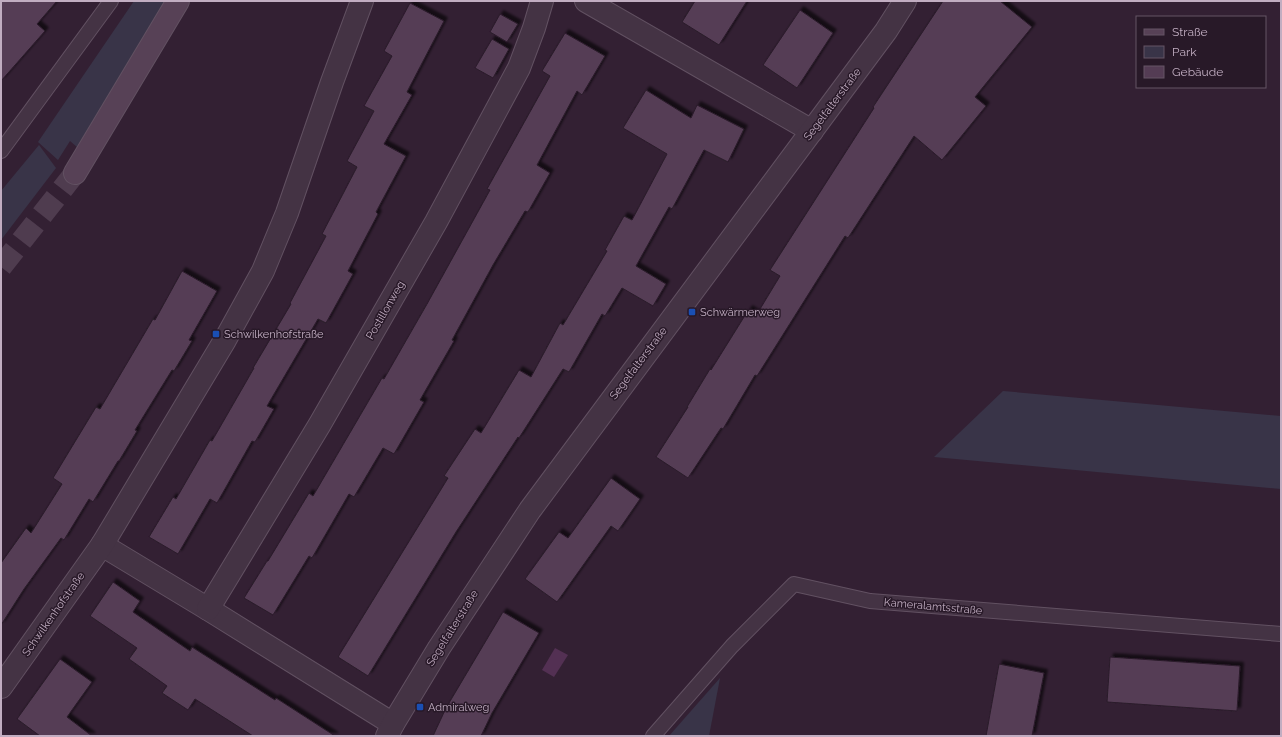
<svg xmlns="http://www.w3.org/2000/svg" width="1282" height="737" viewBox="0 0 1282 737" font-family="Raleway,sans-serif">
<defs>
<filter id="shadow"><feDropShadow dx="3.5" dy="-3.5" stdDeviation="1" flood-color="#0009"/></filter>
</defs>
<rect width="100%" height="100%" fill="#332033"/>
<!-- green -->
<g fill="#393448">
<path d="M 134,1 L 167,1 L 134,57 L 77,147 L 70,141 L 58,160 L 38,142 Z"/>
<path d="M 39,145 L 56,168 L 1,240 L 1,191 Z"/>
<path d="M 1003,391 L 1281,416 L 1281,489 L 934,457 Z"/>
<path d="M 720,678 L 709,736 L 669,736 Z"/>
</g>
<!-- water -->
<path fill="#533053" d="M 555,648 L 568,655 L 554,677 L 542,670 Z"/>
<!-- building -->
<g fill="#543c54" stroke="#2a1b2a" filter="url(#shadow)">
<path d="M 1,1 L 57,1 L 37,24 L 45,31 L 1,81 Z"/>
<path d="M 695,1 L 747,1 L 719,45 L 682,22 Z"/>
<path d="M 943,1 L 1000,1 L 1032,27 L 975,97 L 986,106 L 942,160 L 914,136 L 848,238 L 845,236 L 757,376 L 755,375 L 723,429 L 721,428 L 688,478 L 656,457 L 688,407 L 687,407 L 710,369 L 711,370 L 749,309 L 757,314 L 780,276 L 770,270 L 874,108 L 873,107 Z"/>
<path d="M 410,3 L 444,21 L 407,92 L 412,95 L 384,144 L 406,156 L 376,212 L 378,214 L 348,271 L 353,274 L 326,323 L 318,319 L 267,406 L 274,409 L 255,442 L 252,441 L 217,503 L 210,499 L 178,554 L 149,537 L 173,497 L 176,499 L 210,440 L 212,441 L 254,368 L 253,368 L 291,304 L 290,303 L 326,236 L 322,234 L 357,167 L 347,161 L 374,111 L 364,106 L 392,56 L 384,51 Z"/>
<path d="M 800,10 L 833,33 L 797,88 L 763,65 Z"/>
<path d="M 500,14 L 518,24 L 507,42 L 490,32 Z"/>
<path d="M 565,33 L 605,56 L 582,95 L 577,91 L 537,165 L 550,173 L 528,212 L 525,211 L 493,265 L 452,340 L 454,341 L 420,400 L 424,402 L 394,454 L 383,448 L 354,497 L 349,494 L 312,558 L 309,556 L 273,615 L 244,598 L 267,561 L 268,561 L 309,493 L 313,496 L 382,378 L 384,379 L 427,304 L 490,190 L 487,189 L 550,76 L 542,71 Z"/>
<path d="M 492,39 L 509,49 L 493,78 L 475,68 Z"/>
<path d="M 646,90 L 691,118 L 697,105 L 744,129 L 728,162 L 704,150 L 672,209 L 669,207 L 636,266 L 666,284 L 653,306 L 622,288 L 605,316 L 602,314 L 569,372 L 563,369 L 519,438 L 518,437 L 456,532 L 368,676 L 338,657 L 448,478 L 444,476 L 475,429 L 481,433 L 519,370 L 531,377 L 560,323 L 563,325 L 607,251 L 605,250 L 624,216 L 632,220 L 667,154 L 623,128 Z"/>
<path d="M 182,271 L 217,291 L 189,340 L 192,341 L 174,371 L 172,370 L 135,430 L 137,431 L 119,461 L 118,461 L 93,502 L 89,499 L 64,540 L 61,538 L 24,589 L 1,625 L 1,563 L 26,528 L 31,533 L 62,484 L 53,478 L 96,407 L 100,409 L 153,319 L 155,320 Z"/>
<path d="M 611,478 L 640,499 L 618,531 L 611,526 L 557,602 L 525,579 L 559,532 L 568,538 Z"/>
<path d="M 113,582 L 140,601 L 133,612 L 190,651 L 192,647 L 275,700 L 276,698 L 335,736 L 253,736 L 195,699 L 188,710 L 162,693 L 167,686 L 129,659 L 137,648 L 90,616 Z"/>
<path d="M 503,612 L 539,633 L 492,713 L 481,736 L 433,736 L 446,708 Z"/>
<path d="M 1110,657 L 1240,666 L 1237,711 L 1107,702 Z"/>
<path d="M 60,659 L 92,682 L 67,717 L 92,736 L 40,736 L 17,719 Z"/>
<path d="M 999,664 L 1044,673 L 1032,736 L 986,736 Z"/>
</g>
<g fill="none" stroke-linecap="round" stroke-linejoin="round">
<!-- secondary-tunnel -->
<path stroke="#4f3c4f" stroke-width="22" stroke-dasharray="22 11" stroke-linecap="butt" d="M 1,267 L 75,173"/>
<!-- service casing -->
<g stroke="#625162" stroke-width="16">
<g id="service">
<path d="M 1,151 L 111,1"/>
<path d="M 653,736 L 732,646 L 794,584 L 870,601 L 1281,634"/>
</g>
</g>
<!-- minor casing -->
<g stroke="#625162" stroke-width="24">
<g id="minor">
<path d="M 586,1 L 812,131"/>
<path d="M 102,545 L 208,609 L 393,724"/>
<path d="M 208,609 L 320,424 L 436,222 L 519,68 L 534,28 L 542,1"/>
<path d="M 1,687 L 102,545 L 225,340 L 263,271 L 287,213 L 332,82 L 362,1"/>
<path d="M 387,736 L 393,724 L 439,648 L 530,510 L 886,31 L 905,1"/>
</g>
</g>
<!-- secondary casing -->
<g stroke="#625162" stroke-width="24">
<path id="secondary" d="M 75,173 L 178,1"/>
</g>
<!-- service -->
<use href="#service" stroke="#434" stroke-width="14"/>
<!-- minor -->
<use href="#minor" stroke="#434" stroke-width="22"/>
<!-- secondary -->
<use href="#secondary" stroke="#574156" stroke-width="22"/>
</g>
<!-- markers -->
<g fill="#1a4fb4" stroke="#281928" stroke-width="1.5">
<rect x="688" y="308" width="8" height="8" rx="2"/>
<rect x="212" y="330" width="8" height="8" rx="2"/>
<rect x="416" y="703" width="8" height="8" rx="2"/>
</g>
<g text-anchor="middle" stroke-width="3" stroke-linejoin="round" paint-order="stroke">
<!-- street labels -->
<g font-size="11" fill="#c1adc1" stroke="#281928">
<text transform="translate(832 104) rotate(-53)" y="4">Segelfalterstraße</text>
<text transform="translate(385 310) rotate(-60)" y="4">Postillonweg</text>
<text transform="translate(638 363) rotate(-53)" y="4">Segelfalterstraße</text>
<text transform="translate(933 606) rotate(5)" y="4">Kameralamtsstraße</text>
<text transform="translate(53 614) rotate(-55)" y="4">Schwilkenhofstraße</text>
<text transform="translate(452 628) rotate(-58)" y="4">Segelfalterstraße</text>
</g>
<!-- poi labels -->
<g font-size="11" fill="#c1adc1" stroke="#281928" text-anchor="start">
<text x="700" y="316">Schwärmerweg</text>
<text x="224" y="338">Schwilkenhofstraße</text>
<text x="428" y="711">Admiralweg</text>
</g>
</g>
<!-- border -->
<rect width="1282" height="737" fill="none" stroke="#c1adc1" stroke-width="4"/>
<!-- legend -->
<rect x="1136" y="16" width="130" height="72" fill="#281928" stroke="#655465"/>
<rect x="1144" y="29" width="20" height="6" fill="#574156" stroke="#655465"/>
<text x="1172" y="36" font-size="12" fill="#c1adc1">Straße</text>
<rect x="1144" y="46" width="20" height="12" fill="#393448" stroke="#655465"/>
<text x="1172" y="56" font-size="12" fill="#c1adc1">Park</text>
<rect x="1144" y="66" width="20" height="12" fill="#543c54" stroke="#655465"/>
<text x="1172" y="76" font-size="12" fill="#c1adc1">Gebäude</text>
</svg>
